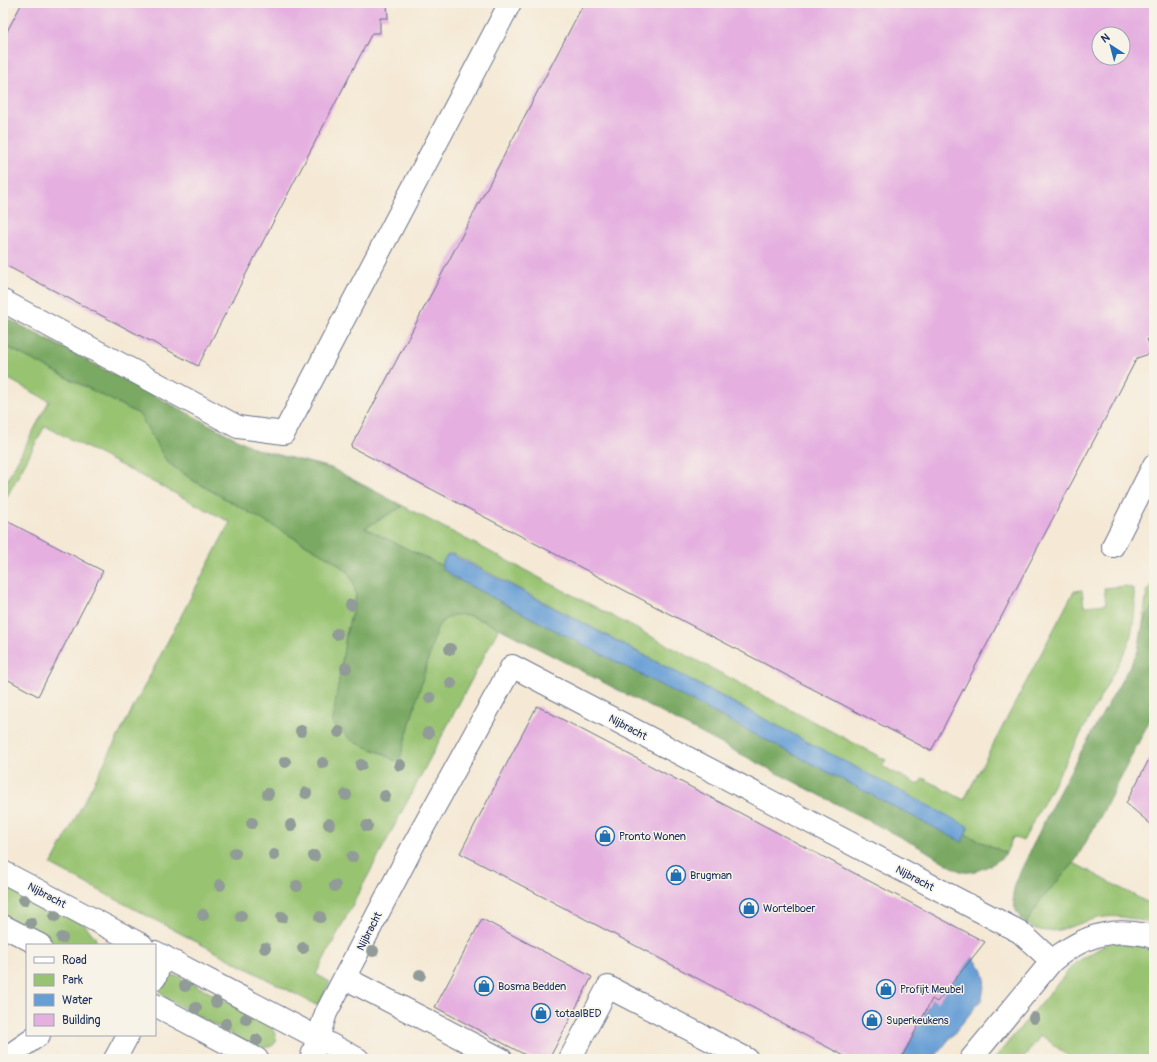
<svg xmlns="http://www.w3.org/2000/svg" width="1157" height="1062" viewBox="0 0 1157 1062" font-family="Pangolin,sans-serif">
<rect width="100%" height="100%" fill="#f7f3e8"/>
<filter id="ink" filterUnits="userSpaceOnUse"><feTurbulence type="fractalNoise" baseFrequency=".025" numOctaves="2"/><feDisplacementMap in="SourceGraphic" scale="8" xChannelSelector="R" yChannelSelector="G"/><feConvolveMatrix kernelMatrix="1 2 1 2 8 2 1 2 1" color-interpolation-filters="sRGB"/></filter>
<filter id="wash" filterUnits="userSpaceOnUse"><feTurbulence type="fractalNoise" baseFrequency=".012" numOctaves="4" result="noise"/><feDisplacementMap in="SourceGraphic" scale="16" xChannelSelector="R" yChannelSelector="G"/><feGaussianBlur stdDeviation="0.9" result="paint"/><feColorMatrix in="noise" values="0 0 0 0 0 0 0 0 0 0 0 0 0 0 0 0 0 1.4 0 .05"/><feComposite in="paint" operator="in"/></filter>
<g filter="url(#wash)">
<rect width="100%" height="100%" fill="#f5e9d5"/>
<!-- green -->
<g fill="#98c371" stroke="#5a7968">
<path d="M 3,345 L 139,414 L 167,462 L 194,481 L 331,559 L 347,571 L 353,581 L 356,596 L 346,635 L 354,742 L 384,754 L 395,761 L 437,628 C 453,603 478,619 499,628 L 316,974 L 330,982 L 320,1002 L 316,1005 L 51,865 L 230,522 L 45,426 L 3,504 L 3,488 L 49,401 L 3,376 Z"/>
<path d="M 403,506 L 886,760 L 882,766 L 918,785 L 923,778 L 964,800 L 1074,591 L 1082,590 L 1084,606 L 1106,604 L 1104,588 L 1126,586 L 1132,588 C 1139,597 1132,635 1128,646 L 1023,841 L 1013,837 L 1006,853 L 965,834 L 968,827 L 456,555 L 451,554 L 442,566 L 365,528 Z"/>
<path d="M 1150,542 L 1154,544 L 1154,562 L 1148,550 Z"/>
<path d="M 1151,585 L 1154,585 L 1154,602 L 1143,623 L 1147,591 Z"/>
<path d="M 1074,863 L 1154,906 L 1154,924 C 1138,920 1122,915 1105,917 C 1077,920 1054,942 1026,924 L 1040,901 Z"/>
<path d="M 3,879 L 85,925 L 95,937 L 97,945 L 55,945 L 3,918 Z"/>
<path d="M 1111,941 L 1144,947 L 1154,953 L 1154,1059 L 1072,1059 L 1041,1035 L 1023,1059 L 994,1059 L 1074,964 Z"/>
<path d="M 165,975 L 178,976 L 268,1023 C 282,1040 278,1050 255,1047 L 165,998 L 158,988 Z"/>
</g>
<!-- forest -->
<g fill="#7aa963" stroke="#4a6c60">
<path d="M 3,316 L 256,449 L 331,468 L 403,506 L 365,528 L 442,566 L 455,578 L 961,841 L 965,834 L 1006,853 C 1000,862 976,874 964,872 C 956,871 932,854 923,849 L 499,628 C 478,619 453,603 437,628 L 400,759 L 395,761 L 384,754 L 354,742 L 332,724 L 346,635 L 356,596 L 353,581 L 347,571 L 331,559 L 194,481 L 167,462 L 139,414 L 3,345 Z"/>
<path d="M 1153,606 L 1154,712 L 1104,810 L 1074,863 L 1040,901 L 1026,924 C 1018,917 1012,905 1013,894 C 1015,879 1026,861 1032,847 C 1063,779 1102,716 1138,651 L 1143,623 Z"/>
</g>
<!-- water -->
<g fill="#679fd5" stroke="#41679a">
<path d="M 451,554 L 969,827 L 962,842 L 455,578 L 442,568 C 442,562 445,555 451,554 Z"/>
<path d="M 973,957 L 982,969 L 985,978 L 982,999 L 933,1059 L 901,1059 L 932,999 L 937,1001 Z"/>
</g>
<g id="blocks">
<!-- building -->
<g fill="#e5b0e0" fill-rule="evenodd">
<path d="M 22,3 L 387,3 L 388,18 L 380,18 L 380,33 L 372,33 L 198,366 L 3,264 L 3,39 Z"/>
<path d="M 584,3 L 1154,3 L 1154,337 L 1147,339 L 1152,353 L 1137,358 L 931,751 L 351,447 ZM 1099,34 L 1123,34 L 1123,58 L 1099,58 Z"/>
<path d="M 3,519 L 103,571 L 38,696 L 3,677 Z"/>
<path d="M 537,706 L 985,942 L 937,1002 L 932,999 L 901,1059 L 850,1059 L 460,853 Z"/>
<path d="M 1154,750 L 1154,827 L 1126,803 Z"/>
<path d="M 482,919 L 592,977 L 549,1059 L 533,1059 L 435,1007 Z"/>
</g>
</g>
</g>
<g filter="url(#ink)">
<use href="#blocks" fill-opacity="0" stroke="#677088" stroke-width="1"/>
<g fill="none" stroke-linecap="round" stroke-linejoin="round">
<!-- minor casing -->
<g stroke="#677088" stroke-width="24">
<g id="minor">
<path d="M 3,301 L 238,427 L 284,433 L 510,3"/>
<path d="M 1113,546 L 1154,465"/>
<path d="M 3,872 L 142,945"/>
<path d="M 3,926 L 40,945"/>
<path d="M 155,952 L 358,1059"/>
<path d="M 155,978 L 163,956"/>
<path d="M 345,978 L 501,1059"/>
<path d="M 155,1005 L 257,1059"/>
<path d="M 4,1059 L 39,1035"/>
<path d="M 115,1059 L 128,1035"/>
<path d="M 311,1059 L 326,1013 L 414,844 L 512,666 L 1020,932 L 1052,961"/>
<path d="M 570,1059 L 608,987 L 747,1059"/>
<path d="M 971,1059 L 1052,961 C 1076,941 1102,929 1133,933 C 1140,934 1147,934 1154,938"/>
</g>
</g>
<!-- minor -->
<use href="#minor" stroke="#fff" stroke-width="22"/>
</g>
<!-- trees -->
<g fill="#919b97">
<circle cx="351" cy="605" r="6"/>
<circle cx="337" cy="634" r="6"/>
<circle cx="450" cy="649" r="6"/>
<circle cx="346" cy="668" r="6"/>
<circle cx="451" cy="683" r="6"/>
<circle cx="430" cy="698" r="6"/>
<circle cx="301" cy="731" r="6"/>
<circle cx="339" cy="732" r="6"/>
<circle cx="428" cy="733" r="6"/>
<circle cx="285" cy="762" r="6"/>
<circle cx="323" cy="763" r="6"/>
<circle cx="361" cy="765" r="6"/>
<circle cx="400" cy="765" r="6"/>
<circle cx="306" cy="793" r="6"/>
<circle cx="268" cy="794" r="6"/>
<circle cx="346" cy="795" r="6"/>
<circle cx="385" cy="796" r="6"/>
<circle cx="252" cy="823" r="6"/>
<circle cx="329" cy="824" r="6"/>
<circle cx="291" cy="825" r="6"/>
<circle cx="367" cy="826" r="6"/>
<circle cx="235" cy="853" r="6"/>
<circle cx="274" cy="855" r="6"/>
<circle cx="314" cy="856" r="6"/>
<circle cx="352" cy="857" r="6"/>
<circle cx="220" cy="885" r="6"/>
<circle cx="297" cy="886" r="6"/>
<circle cx="335" cy="886" r="6"/>
<circle cx="24" cy="900" r="6"/>
<circle cx="203" cy="915" r="6"/>
<circle cx="55" cy="916" r="6"/>
<circle cx="241" cy="916" r="6"/>
<circle cx="282" cy="917" r="6"/>
<circle cx="320" cy="917" r="6"/>
<circle cx="31" cy="923" r="6"/>
<circle cx="62" cy="938" r="6"/>
<circle cx="265" cy="948" r="6"/>
<circle cx="303" cy="948" r="6"/>
<circle cx="373" cy="951" r="6"/>
<circle cx="420" cy="975" r="6"/>
<circle cx="185" cy="986" r="6"/>
<circle cx="216" cy="1002" r="6"/>
<circle cx="196" cy="1008" r="6"/>
<circle cx="1034" cy="1018" r="6"/>
<circle cx="246" cy="1019" r="6"/>
<circle cx="226" cy="1024" r="6"/>
<circle cx="257" cy="1040" r="6"/>
</g>
</g>
<!-- icons -->
<defs>
<g id="shop-ring" transform="scale(1)"><circle r="9.5" fill="#f7f3e8" stroke="#1f6fb2" stroke-width="1.5"/><path d="M-5-2.5h2.3a2.7 3.5 0 0 1 5.4 0H5L5.5 6h-11ZM-1.5-2.5h3a1.5 2.3 0 0 0-3 0Z" fill="#1f6fb2"/></g>
</defs>
<g fill-rule="evenodd">
<use href="#shop-ring" x="605" y="836"/>
<use href="#shop-ring" x="676" y="875"/>
<use href="#shop-ring" x="749" y="908"/>
<use href="#shop-ring" x="484" y="986"/>
<use href="#shop-ring" x="886" y="989"/>
<use href="#shop-ring" x="541" y="1013"/>
<use href="#shop-ring" x="872" y="1020"/>
</g>
<g text-anchor="middle" stroke-width="3" stroke-linejoin="round" paint-order="stroke">
<!-- street labels -->
<g font-size="11" fill="#1b2f5e" stroke="#f7f3e8">
<text transform="translate(628 727) rotate(28)" y="4">Nijbracht</text>
<text transform="translate(915 878) rotate(28)" y="4">Nijbracht</text>
<text transform="translate(47 895) rotate(28)" y="4">Nijbracht</text>
<text transform="translate(369 931) rotate(-63)" y="4">Nijbracht</text>
</g>
<!-- poi labels -->
<g font-size="11" fill="#1b2f5e" stroke="#f7f3e8" text-anchor="start">
<text x="619" y="840">Pronto Wonen</text>
<text x="690" y="879">Brugman</text>
<text x="763" y="912">Wortelboer</text>
<text x="498" y="990">Bosma Bedden</text>
<text x="900" y="993">Profijt Meubel</text>
<text x="555" y="1017">totaalBED</text>
<text x="886" y="1024">Superkeukens</text>
</g>
</g>
<!-- margin -->
<rect width="1157" height="1062" fill="none" stroke="#f7f3e8" stroke-width="16"/>
<!-- legend -->
<rect x="26" y="944" width="130" height="92" fill="#f7f3e8" stroke="#9fa5b1"/>
<rect x="34" y="957" width="20" height="6" fill="#ffffff" stroke="#9fa5b1"/>
<text x="62" y="964" font-size="12" fill="#1b2f5e">Road</text>
<rect x="34" y="974" width="20" height="12" fill="#98c371" stroke="#9fa5b1"/>
<text x="62" y="984" font-size="12" fill="#1b2f5e">Park</text>
<rect x="34" y="994" width="20" height="12" fill="#679fd5" stroke="#9fa5b1"/>
<text x="62" y="1004" font-size="12" fill="#1b2f5e">Water</text>
<rect x="34" y="1014" width="20" height="12" fill="#e5b0e0" stroke="#9fa5b1"/>
<text x="62" y="1024" font-size="12" fill="#1b2f5e">Building</text>
<!-- north arrow -->
<g transform="translate(1111 46) rotate(324)"><circle r="19" fill="#f7f3e8" stroke="#9fa5b1"/>
<path d="M0-3L7 15L0 10L-7 15Z" fill="#1f6fb2"/>
<text y="-6" font-size="11" font-weight="bold" text-anchor="middle" fill="#1b2f5e">N</text>
</g>
</svg>
